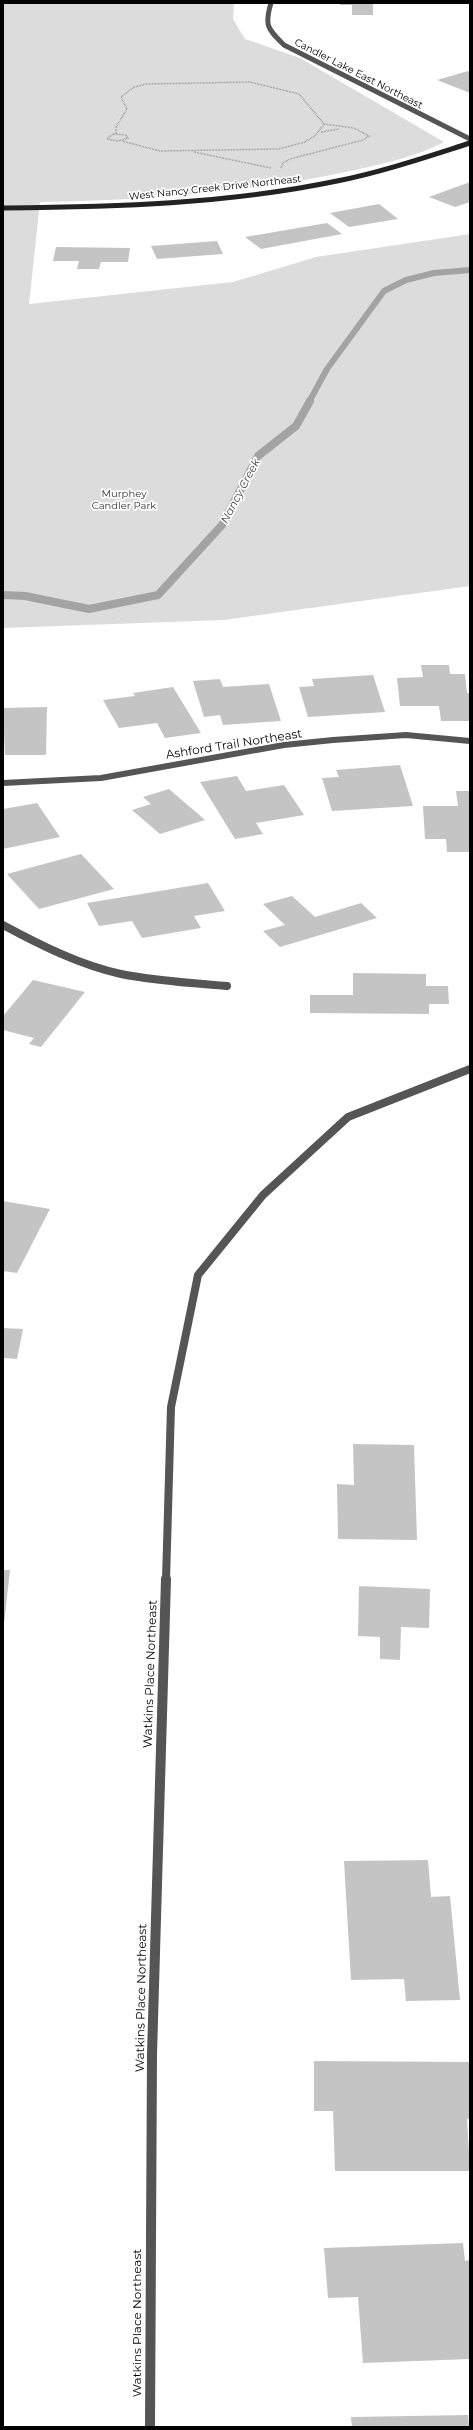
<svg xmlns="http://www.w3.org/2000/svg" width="473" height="2430" viewBox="0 0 473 2430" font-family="Montserrat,sans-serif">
<rect width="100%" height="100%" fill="#fff"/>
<!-- green -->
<path fill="#dcdcdc" d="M 3,3 L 234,3 L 233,19 L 245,39 L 300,58 L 444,142 C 416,157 385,163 355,170 C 252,193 145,200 40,202 L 29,304 L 233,282 L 316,257 L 470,234 L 470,586 L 224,620 L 3,628 Z"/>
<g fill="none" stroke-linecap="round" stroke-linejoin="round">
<!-- stream-far1 -->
<path stroke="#a3a3a3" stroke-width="6" d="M 309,402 L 327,369 L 384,291 L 406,280 L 434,273 L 470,270"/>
<!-- stream -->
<path stroke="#a3a3a3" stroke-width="8" d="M 3,595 L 25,596 L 89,609 L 158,595 L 222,525 L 258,456 L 296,426 L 310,401"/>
</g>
<!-- building -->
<g fill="#c4c4c4">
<path d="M 340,3 L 373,3 L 373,15 L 352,15 L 352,5 L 340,5 Z"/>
<path d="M 468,71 L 470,71 L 470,93 L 437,80 Z"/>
<path d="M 470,182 L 470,202 L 455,207 L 429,197 Z"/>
<path d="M 379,204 L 398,219 L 349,227 L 330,213 Z"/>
<path d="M 327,223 L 342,234 L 261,249 L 245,237 Z"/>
<path d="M 217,241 L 223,254 L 157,259 L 151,246 Z"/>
<path d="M 56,247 L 130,248 L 128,262 L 101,262 L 99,269 L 77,269 L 79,261 L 53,261 Z"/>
<path d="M 421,665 L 449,665 L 450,674 L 465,674 L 467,693 L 470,693 L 470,721 L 441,721 L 439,706 L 400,706 L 397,678 L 423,677 Z"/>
<path d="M 373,675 L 385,712 L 308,717 L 299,687 L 314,686 L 312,679 Z"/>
<path d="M 220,679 L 223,687 L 269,684 L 281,721 L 223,725 L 220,715 L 204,717 L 193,681 Z"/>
<path d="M 173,687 L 201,733 L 165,738 L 157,723 L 119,728 L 103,700 L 135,696 L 133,693 Z"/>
<path d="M 47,707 L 46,755 L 5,755 L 3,708 Z"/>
<path d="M 400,765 L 413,806 L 332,811 L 322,778 L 339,777 L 336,770 Z"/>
<path d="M 237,776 L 246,791 L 284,785 L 304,815 L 256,823 L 263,834 L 235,839 L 200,782 Z"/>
<path d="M 169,789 L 205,820 L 160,834 L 132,810 L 151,804 L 143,797 Z"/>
<path d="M 456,791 L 470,791 L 470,852 L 447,852 L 446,839 L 425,839 L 423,806 L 458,806 Z"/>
<path d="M 37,803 L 60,837 L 3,849 L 3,809 Z"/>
<path d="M 81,854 L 114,889 L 39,909 L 7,874 Z"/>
<path d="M 208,883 L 225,911 L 194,916 L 201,928 L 142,938 L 132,921 L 99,926 L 87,903 Z"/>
<path d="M 292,896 L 315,917 L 361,903 L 377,918 L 280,947 L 263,931 L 285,925 L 263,904 Z"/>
<path d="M 353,973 L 426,974 L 426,986 L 448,986 L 449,1004 L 429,1004 L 429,1014 L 310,1013 L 310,995 L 353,995 Z"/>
<path d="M 33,980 L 85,992 L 41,1047 L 29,1044 L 34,1038 L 3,1030 L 3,1016 Z"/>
<path d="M 3,1201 L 50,1209 L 17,1273 L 3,1271 Z"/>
<path d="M 3,1328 L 23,1329 L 17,1359 L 3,1358 Z"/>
<path d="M 353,1444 L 414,1445 L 417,1540 L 338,1539 L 337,1484 L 354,1485 Z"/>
<path d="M 3,1570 L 10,1570 L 4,1624 L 3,1624 Z"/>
<path d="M 359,1586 L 430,1589 L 429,1628 L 401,1627 L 400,1660 L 380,1659 L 380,1637 L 358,1636 Z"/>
<path d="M 428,1860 L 431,1897 L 450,1896 L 460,2000 L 406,2001 L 404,1979 L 351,1980 L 344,1861 Z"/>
<path d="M 314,2061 L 470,2062 L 470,2119 L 467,2119 L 470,2171 L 335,2171 L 333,2111 L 314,2111 Z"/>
<path d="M 463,2243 L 465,2261 L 470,2260 L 470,2359 L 363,2363 L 358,2297 L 328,2298 L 324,2248 Z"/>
<path d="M 468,2415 L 469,2427 L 352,2427 L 351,2417 Z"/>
</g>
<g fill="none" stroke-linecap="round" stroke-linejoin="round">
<!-- path -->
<g stroke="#777" stroke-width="1.5" stroke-dasharray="0.5 1" stroke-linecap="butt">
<path d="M 321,132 L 339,129"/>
<path d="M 113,134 L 126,135 L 128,138 L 118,141 L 107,139 Z"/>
<path d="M 116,134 L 116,127 L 127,109 L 121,97 L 134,87 L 146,84 L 250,82 L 299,94 L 324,124 L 316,135 L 305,142 L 278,149 L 160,151 L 122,141"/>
<path d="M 194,152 L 271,168"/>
<path d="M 281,168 L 283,163 L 290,159 L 363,140 L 369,136 L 354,128 L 324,124"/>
</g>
<!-- street-far3 -->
<path stroke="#555" stroke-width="5" d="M 271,3 C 264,26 268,29 284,45 L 470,139"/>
<!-- street-far2 -->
<path stroke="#555" stroke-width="6" d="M 3,783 L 101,778 L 284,745 L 333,740 L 406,735 L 470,741"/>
<!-- street-far1 -->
<g stroke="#555" stroke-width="8">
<path d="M 3,925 C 40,945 80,965 121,974 C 156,981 192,983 227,986"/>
<path d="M 166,1580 L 171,1407 L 198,1275 L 263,1195 L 348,1117 L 470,1069"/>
</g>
<!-- street -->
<path stroke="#555" stroke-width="10" d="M 150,2427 L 152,2054 L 166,1579"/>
<!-- secondary -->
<path stroke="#222" stroke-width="5" d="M 3,208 C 115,207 227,204 337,181 C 382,172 426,157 470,143"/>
</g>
<g text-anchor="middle" stroke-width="3.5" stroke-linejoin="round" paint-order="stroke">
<!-- far-street labels -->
<g font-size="10" fill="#000" stroke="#fff">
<text transform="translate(359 73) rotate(27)" y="4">Candler Lake East Northeast</text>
<text transform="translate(215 187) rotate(-6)" y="4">West Nancy Creek Drive Northeast</text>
</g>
<!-- far-park labels -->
<g font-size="10" fill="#333" stroke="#fff">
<text x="124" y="497">Murphey<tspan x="124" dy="12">Candler Park</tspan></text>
</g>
<!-- far-water labels -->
<g font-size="11" font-style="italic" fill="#444" stroke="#fff">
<text transform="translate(240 491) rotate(-62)" y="4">Nancy Creek</text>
</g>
<!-- street labels -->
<g font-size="12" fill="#000" stroke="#fff">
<text transform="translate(234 744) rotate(-9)" y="4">Ashford Trail Northeast</text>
<text transform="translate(150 1674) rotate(-88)" y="4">Watkins Place Northeast</text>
<text transform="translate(141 1998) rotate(-89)" y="4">Watkins Place Northeast</text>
<text transform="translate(137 2323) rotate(-90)" y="4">Watkins Place Northeast</text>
</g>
</g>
<!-- border -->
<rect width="473" height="2430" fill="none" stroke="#000000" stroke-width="8"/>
</svg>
